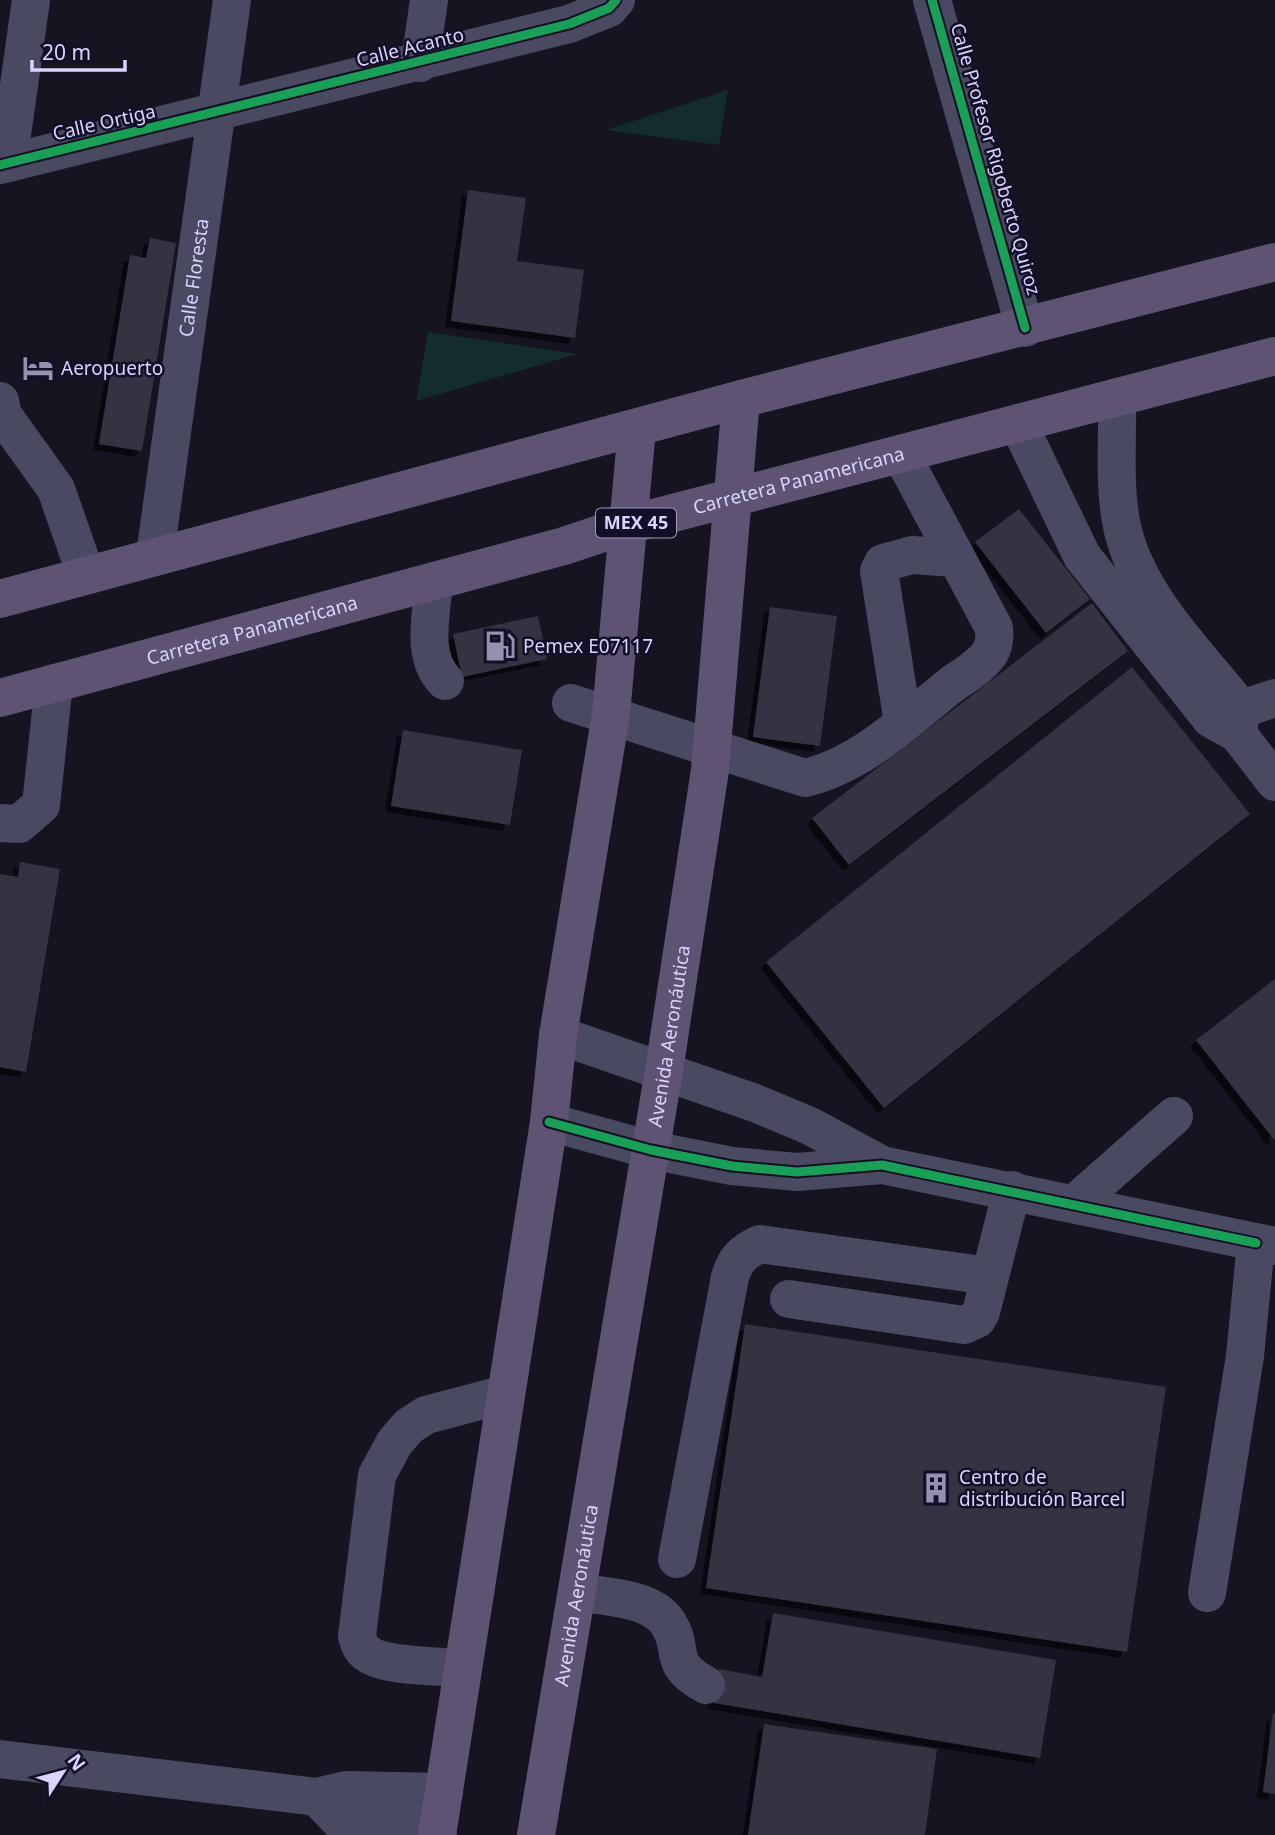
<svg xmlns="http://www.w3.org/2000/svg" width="1275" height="1835" viewBox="0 0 1275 1835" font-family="'Noto Sans',sans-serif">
<defs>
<filter id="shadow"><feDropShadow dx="-6" dy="6" stdDeviation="0" flood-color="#0009"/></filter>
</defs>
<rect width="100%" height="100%" fill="#161421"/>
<!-- green -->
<g fill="#132c2d">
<path d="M 728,90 L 719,145 L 606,130 Z"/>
<path d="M 428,332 L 577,354 L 416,401 Z"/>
</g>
<!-- building -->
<g fill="#343243" filter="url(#shadow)">
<path d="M 468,190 L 526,198 L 517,261 L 584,270 L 575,338 L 451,321 Z"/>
<path d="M 150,238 L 176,243 L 142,451 L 99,444 L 130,255 L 146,258 Z"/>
<path d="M 1019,509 L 1090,599 L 1046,633 L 975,542 Z"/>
<path d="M 1092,603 L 1128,651 L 849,865 L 812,818 Z"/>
<path d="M 770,607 L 837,616 L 820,746 L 753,737 Z"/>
<path d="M 538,616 L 547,659 L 462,677 L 453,634 Z"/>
<path d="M 1132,667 L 1250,814 L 884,1108 L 766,962 Z"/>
<path d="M 403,730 L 522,750 L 510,825 L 391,806 Z"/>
<path d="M 20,862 L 60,869 L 26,1072 L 0,1067 L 0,874 L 18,877 Z"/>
<path d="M 1275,979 L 1275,1141 L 1196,1040 Z"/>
<path d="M 745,1324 L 1166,1387 L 1127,1652 L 706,1588 Z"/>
<path d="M 773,1613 L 1056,1660 L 1040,1758 L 714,1703 L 719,1669 L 762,1677 Z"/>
<path d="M 1273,1713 L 1275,1714 L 1275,1794 L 1263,1792 Z"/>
<path d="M 764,1724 L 937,1749 L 925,1835 L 748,1835 Z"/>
</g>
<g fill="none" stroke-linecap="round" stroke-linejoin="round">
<!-- minor -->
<g stroke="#4a4962" stroke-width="38">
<path d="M 932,0 L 1025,328"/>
<path d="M 420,63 L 429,0"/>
<path d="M 8,163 L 31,0"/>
<path d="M 0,165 L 569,24 L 609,8 L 616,0"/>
<path d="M 1117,397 C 1118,441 1113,489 1123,531 C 1140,600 1199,655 1241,709 L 1238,734"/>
<path d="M 0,401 L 3,415 L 56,489 L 86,575"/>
<path d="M 1018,423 L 1082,556 L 1211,719 L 1238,734 L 1275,782"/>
<path id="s1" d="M 155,555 L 232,0"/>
<path d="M 434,581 C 432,613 420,656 445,681"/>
<path d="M 571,703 L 805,778 C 861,765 907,720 951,685 C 963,676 980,667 989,654 C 994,647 995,637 994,628 L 901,454"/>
<path d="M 1217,717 L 1275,698"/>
<path d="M 903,723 L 879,571 L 883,563 L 912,555 L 955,558"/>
<path d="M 0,823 L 19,824 L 41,805 L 54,683"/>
<path d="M 558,1035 L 755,1103 L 810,1126 L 882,1165"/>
<path d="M 549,1122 L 651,1150 L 732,1166 L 797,1172 L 882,1165 L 1275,1246"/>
<path d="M 1074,1204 L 1174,1116"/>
<path d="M 789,1299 L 964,1325 L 977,1319 L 981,1312 L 1012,1190"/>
<path d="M 677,1559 L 730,1277 C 736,1258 743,1252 760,1244 L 989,1276"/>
<path d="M 577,1592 C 605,1597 651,1597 668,1623 C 686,1651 665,1663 706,1685"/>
<path d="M 1207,1593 L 1245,1356 L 1256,1243"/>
<path d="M 463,1668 C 440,1666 386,1667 368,1654 C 361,1650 359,1643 357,1636 L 377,1475 L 395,1442 L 409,1426 L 426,1415 L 506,1394"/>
<path d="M 0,1759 L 317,1797 L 346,1790 L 444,1792"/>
<path d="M 317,1797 L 341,1822 L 438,1831"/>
</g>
<!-- major -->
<g stroke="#5e5373" stroke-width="38">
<path d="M 0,599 L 741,399 L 1275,262"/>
<path id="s2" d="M 0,698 L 564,546 L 627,525 L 1275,356"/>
<path d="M 437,1835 L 549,1122 L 558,1035 L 611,714 L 637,428"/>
<path id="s3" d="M 536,1835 L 664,1070 L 710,770 L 741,399"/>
</g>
<!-- cycleway casing -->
<g stroke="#130f26" stroke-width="13">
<g id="cycleway">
<path d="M 932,0 L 1025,328"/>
<path d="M 0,165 L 569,24 L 609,8 L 616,0"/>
<path d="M 549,1122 L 651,1150 L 732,1166 L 797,1172 L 882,1165 L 1256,1243"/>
</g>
</g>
<!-- cycleway -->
<use href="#cycleway" stroke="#1a9f57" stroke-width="9"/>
</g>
<!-- icons -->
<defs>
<g id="hotel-bare" transform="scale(2.415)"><path d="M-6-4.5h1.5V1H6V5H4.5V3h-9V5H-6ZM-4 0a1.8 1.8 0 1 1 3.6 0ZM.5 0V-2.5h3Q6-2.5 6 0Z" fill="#9591b1" stroke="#130f26" stroke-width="2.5" paint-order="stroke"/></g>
<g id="fuel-bare" transform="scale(2.415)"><path d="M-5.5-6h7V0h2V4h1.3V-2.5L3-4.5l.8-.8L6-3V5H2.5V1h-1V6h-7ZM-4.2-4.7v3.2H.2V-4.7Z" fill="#9591b1" stroke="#130f26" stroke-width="2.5" paint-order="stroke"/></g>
<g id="building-bare" transform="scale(2.415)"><path d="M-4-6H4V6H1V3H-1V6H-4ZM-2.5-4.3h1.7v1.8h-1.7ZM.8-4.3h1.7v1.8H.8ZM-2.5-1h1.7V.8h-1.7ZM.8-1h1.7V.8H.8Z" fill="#9591b1" stroke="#130f26" stroke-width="2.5" paint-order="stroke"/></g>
</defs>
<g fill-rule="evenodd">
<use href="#hotel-bare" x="38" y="368"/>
<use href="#fuel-bare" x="500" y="646"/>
<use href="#building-bare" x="936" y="1488"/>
</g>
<g text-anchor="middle" stroke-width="5" stroke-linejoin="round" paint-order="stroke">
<!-- shield labels -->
<rect fill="#130f26" stroke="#9e99be" stroke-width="2" x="596" y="508.5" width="80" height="29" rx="5"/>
<g font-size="18" font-weight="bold" fill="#d9d4ff">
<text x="636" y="529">MEX 45</text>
</g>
<!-- street labels -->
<g font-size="19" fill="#d9d4ff" stroke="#130f26">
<text transform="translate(410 47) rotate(-14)" y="7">Calle Acanto</text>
<text transform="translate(104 122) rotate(-13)" y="7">Calle Ortiga</text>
<text transform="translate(996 159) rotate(74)" y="7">Calle Profesor Rigoberto Quiroz</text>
<text dy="7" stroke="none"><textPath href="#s1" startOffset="280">Calle Floresta</textPath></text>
<text dy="7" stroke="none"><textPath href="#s2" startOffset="828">Carretera Panamericana</textPath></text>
<text dy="7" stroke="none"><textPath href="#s2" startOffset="261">Carretera Panamericana</textPath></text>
<text dy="7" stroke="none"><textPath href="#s3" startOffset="810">Avenida Aeronáutica</textPath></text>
<text dy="7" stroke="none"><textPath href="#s3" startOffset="243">Avenida Aeronáutica</textPath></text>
</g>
<!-- poi labels -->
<g font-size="19" fill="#d9d4ff" stroke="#130f26" text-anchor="start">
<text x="61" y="375">Aeropuerto</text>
<text x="523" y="653">Pemex E07117</text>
<text x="959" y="1484">Centro de<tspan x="959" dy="22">distribución Barcel</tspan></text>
</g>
</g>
<!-- north arrow -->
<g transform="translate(63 1772) rotate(54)" stroke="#130f26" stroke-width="5" paint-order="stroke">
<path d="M0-5L12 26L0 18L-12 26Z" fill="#d9d4ff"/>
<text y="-10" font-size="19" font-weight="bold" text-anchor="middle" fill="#d9d4ff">N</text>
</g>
<!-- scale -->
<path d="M32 60v10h93v-10" fill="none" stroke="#d9d4ff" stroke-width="3.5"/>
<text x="42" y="60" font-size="21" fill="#d9d4ff" stroke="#130f26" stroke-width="5" paint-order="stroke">20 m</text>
</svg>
